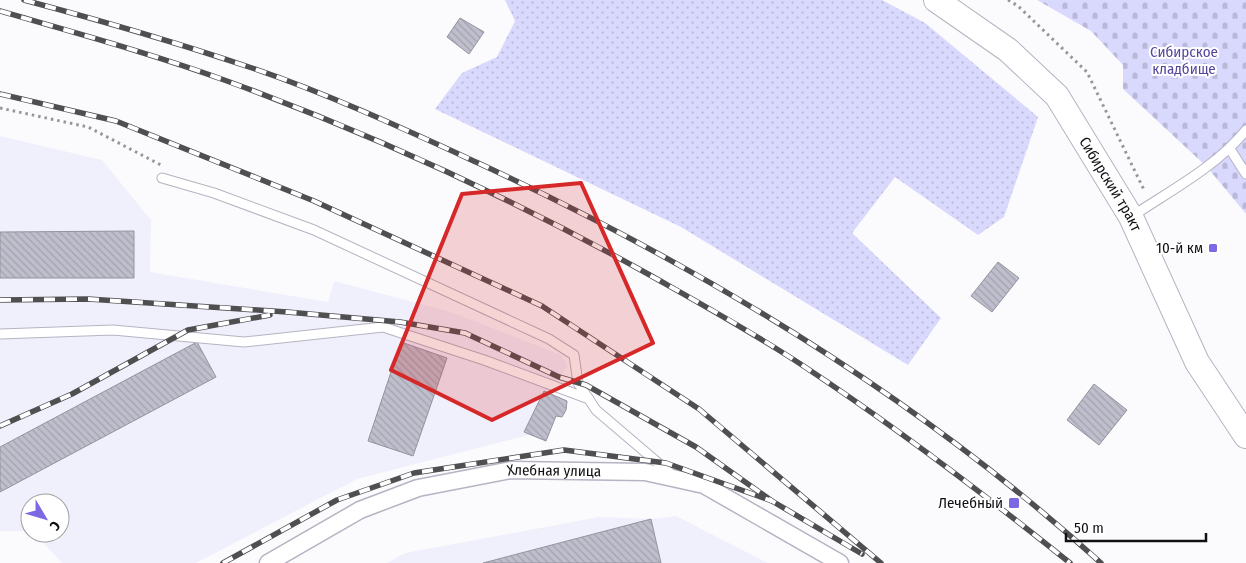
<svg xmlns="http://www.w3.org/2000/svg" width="1246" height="563" viewBox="0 0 1246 563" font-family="'Fira Sans Condensed',sans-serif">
<defs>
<pattern id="grass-dots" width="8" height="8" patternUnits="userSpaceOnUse" patternTransform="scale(1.25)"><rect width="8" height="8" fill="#d9d8fd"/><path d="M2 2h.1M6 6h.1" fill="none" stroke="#b9b8d8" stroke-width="1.8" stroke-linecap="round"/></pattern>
<pattern id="cemetery-stones" width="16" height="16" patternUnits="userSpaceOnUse" patternTransform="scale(1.25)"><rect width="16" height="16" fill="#d9d8fd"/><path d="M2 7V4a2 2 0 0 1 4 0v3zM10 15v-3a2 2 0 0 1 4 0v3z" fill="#b9b8d8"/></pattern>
<pattern id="building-back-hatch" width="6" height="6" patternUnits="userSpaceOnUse" patternTransform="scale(1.25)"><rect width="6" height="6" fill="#bfbecc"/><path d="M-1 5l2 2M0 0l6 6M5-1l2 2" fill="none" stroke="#a3a2ae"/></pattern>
</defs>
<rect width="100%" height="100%" fill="#fbfbfe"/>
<!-- built -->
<g fill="#f0f0fd">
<path d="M 0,136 L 102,160 L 151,220 L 150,272 L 328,302 L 334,281 L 451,312 L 561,355 L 568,366 L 559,377 L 529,435 L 357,479 L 196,563 L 62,563 L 34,533 L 60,533 L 60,503 L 30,503 L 30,531 L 0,531 Z"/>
<path d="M 676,516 L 768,563 L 387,563 L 405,553 L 599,517 L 652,519 Z"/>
</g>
<!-- grass -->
<path fill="url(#grass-dots)" d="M 505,0 L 882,0 L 925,23 L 1038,117 L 1004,217 L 978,235 L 895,177 L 852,233 L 941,318 L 908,365 L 681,227 L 435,109 L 462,73 L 497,57 L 515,21 Z"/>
<!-- cemetery -->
<path fill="url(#cemetery-stones)" d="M 1037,0 L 1246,0 L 1246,214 L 1207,167 L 1123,89 L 1123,65 L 1091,31 Z"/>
<!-- building -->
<g fill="url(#building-back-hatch)" stroke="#9393a0">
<path d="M 460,18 L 484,32 L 469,54 L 447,37 Z"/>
<path d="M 134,231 L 134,278 L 0,278 L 0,232 Z"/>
<path d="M 998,262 L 1019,278 L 992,312 L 971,296 Z"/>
<path d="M 197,342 L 216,377 L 0,492 L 0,447 Z"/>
<path d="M 401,342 L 447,358 L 413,456 L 368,441 Z"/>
<path d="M 1094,384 L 1127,410 L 1099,445 L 1067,420 Z"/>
<path d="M 544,391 L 567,401 L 566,410 L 562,417 L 556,416 L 546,441 L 524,432 Z"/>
<path d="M 651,519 L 661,563 L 483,563 Z"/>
</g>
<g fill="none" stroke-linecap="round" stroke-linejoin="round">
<!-- service casing -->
<g stroke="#b4b4c2" stroke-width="11">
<g id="service">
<path d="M 1230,149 L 1246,174"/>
<path d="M 162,178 L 214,193 L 314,230 L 549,339 L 574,355 L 578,383 L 596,410 L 671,474"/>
<path d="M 1131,217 C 1171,190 1216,167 1246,130"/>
<path d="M 0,334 L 113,330 L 244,342 L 383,327 L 484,360 L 589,399"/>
</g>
</g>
<!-- minor casing -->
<g stroke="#b4b4c2" stroke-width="19">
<g id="minor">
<path id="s1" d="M 268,563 L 360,510 L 418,488 L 511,470 L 645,472 L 704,485 L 840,563"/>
</g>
</g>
<!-- secondary casing -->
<g stroke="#b4b4c2" stroke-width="26">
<g id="secondary">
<path id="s2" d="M 936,0 L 1008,50 L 1057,96 L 1131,217 L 1197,362 L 1246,436"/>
</g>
</g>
<!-- path -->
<g stroke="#96969a" stroke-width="3" stroke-dasharray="2.5 4" stroke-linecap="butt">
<path d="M 1008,0 L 1018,6 L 1087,72 L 1145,192"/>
<path d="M 0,108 L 88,127 L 161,165"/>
</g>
<!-- service -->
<use href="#service" stroke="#fff" stroke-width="9"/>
<!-- minor -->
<use href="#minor" stroke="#fff" stroke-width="16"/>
<!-- secondary -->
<use href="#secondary" stroke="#fff" stroke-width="24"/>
<!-- rail casing -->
<g stroke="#4f4f52" stroke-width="5.5">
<g id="rail">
<path d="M 24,0 C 99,20 175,42 249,67 C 326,93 402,128 476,162 C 701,266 917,397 1101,563"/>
<path d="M 0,11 C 76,33 153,54 227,81 C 372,134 513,199 648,274 C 701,304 754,333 805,367 C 897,428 984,494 1070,563"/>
<path d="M 0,94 L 116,121 L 314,201 L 542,306 L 699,409 L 881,563"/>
<path d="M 0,300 L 88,299 L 287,312 L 400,322 L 465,333 L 559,377 L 586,385 L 696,447 L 772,501"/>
<path d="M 0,426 L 72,394 L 188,330 L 270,315"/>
<path d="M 223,563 L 337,500 L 414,473 L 564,450 L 666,463 L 772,501 L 862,554"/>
</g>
</g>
<!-- rail -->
<use href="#rail" stroke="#fff" stroke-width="4" stroke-dasharray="11" stroke-linecap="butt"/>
</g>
<!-- marked area -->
<path fill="#d62828" fill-opacity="0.2" stroke="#d62828" stroke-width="4" stroke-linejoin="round" d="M 581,183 L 653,343 L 492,420 L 391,370 L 462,194 Z"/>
<!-- markers -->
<g fill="#7c68e3" stroke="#fff" stroke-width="2">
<rect x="1208" y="243" width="10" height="10" rx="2.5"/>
<rect x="1008" y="497" width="12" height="12" rx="2.5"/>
</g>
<g text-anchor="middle" stroke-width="4" stroke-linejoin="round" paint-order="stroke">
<!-- park labels -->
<g font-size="15" fill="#54479b" stroke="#fff">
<text x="1184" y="57">Сибирское<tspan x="1184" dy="17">кладбище</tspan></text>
</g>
<!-- street labels -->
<g font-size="15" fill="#101014" stroke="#fff">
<text dy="5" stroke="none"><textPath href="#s2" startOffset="258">Сибирский тракт</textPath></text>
<text dy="5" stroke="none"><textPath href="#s1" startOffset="306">Хлебная улица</textPath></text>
</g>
<!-- poi labels -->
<g font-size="15" fill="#101014" stroke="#fff" text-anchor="end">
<text x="1203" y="253">10-й км</text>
<text x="1003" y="508">Лечебный</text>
</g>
</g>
<!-- north arrow -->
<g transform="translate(45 518) rotate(128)"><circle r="24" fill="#ffffff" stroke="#9f9fa1"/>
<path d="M0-4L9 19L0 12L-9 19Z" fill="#7c68e3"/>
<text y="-8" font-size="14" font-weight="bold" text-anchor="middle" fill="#101014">С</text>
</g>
<!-- scale -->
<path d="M1066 533v8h140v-8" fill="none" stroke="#101014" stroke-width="2.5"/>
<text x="1074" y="533" font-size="15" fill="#101014" stroke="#ffffff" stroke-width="4" paint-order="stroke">50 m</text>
</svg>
